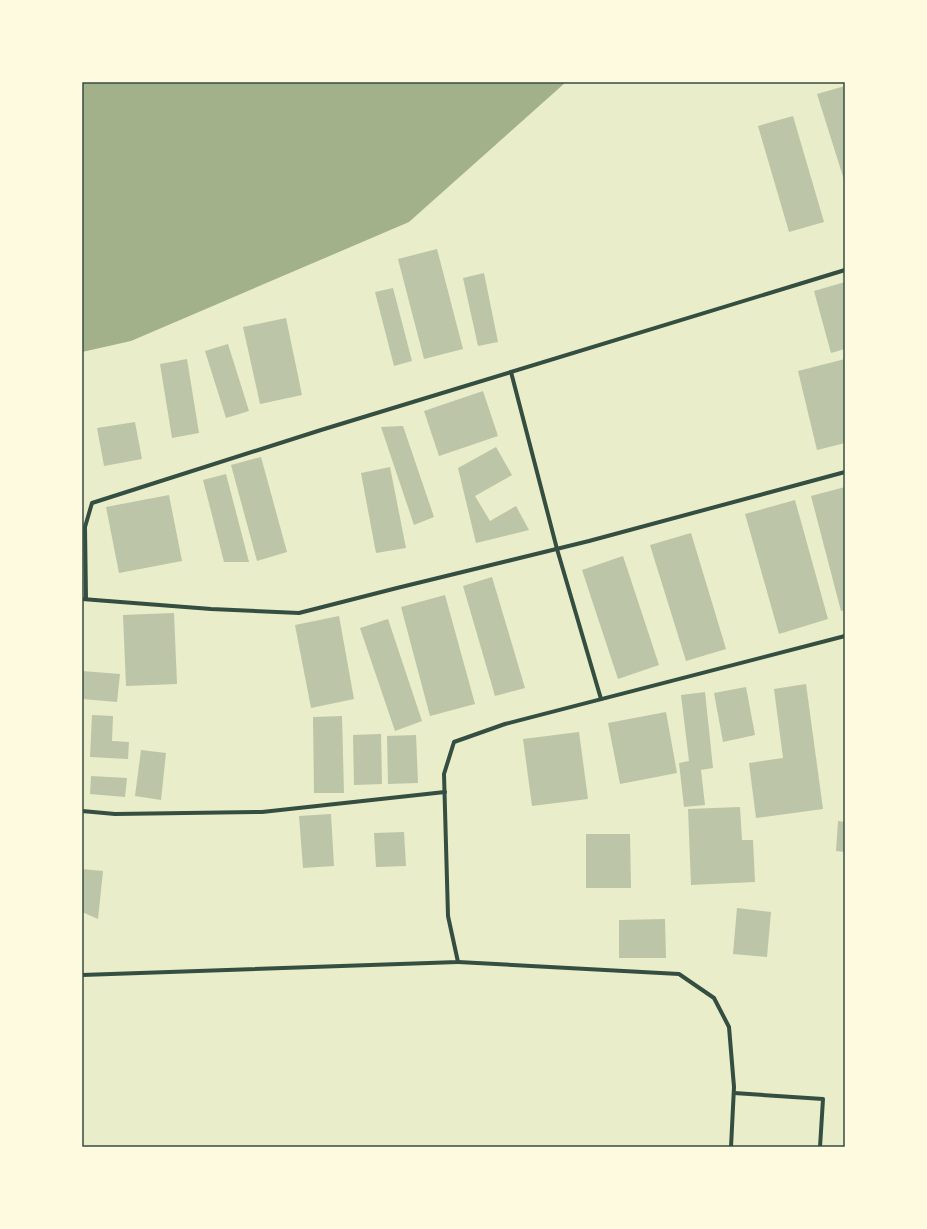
<svg xmlns="http://www.w3.org/2000/svg" width="927" height="1229" viewBox="0 0 927 1229" font-family="'Asap Condensed',sans-serif">
<rect width="100%" height="100%" fill="#e9edc9"/>
<!-- water -->
<path fill="#a3b18a" d="M 82,82 L 566,82 L 409,222 L 131,341 L 82,352 Z"/>
<!-- building -->
<g fill="#bcc5a7">
<path d="M 845,86 L 845,183 L 817,94 Z"/>
<path d="M 793,116 L 824,222 L 789,232 L 758,126 Z"/>
<path d="M 437,249 L 463,349 L 424,359 L 398,259 Z"/>
<path d="M 484,273 L 498,342 L 478,346 L 463,278 Z"/>
<path d="M 845,282 L 845,349 L 831,353 L 814,291 Z"/>
<path d="M 393,288 L 412,361 L 394,366 L 375,292 Z"/>
<path d="M 286,318 L 302,395 L 260,404 L 243,327 Z"/>
<path d="M 228,344 L 249,411 L 226,418 L 205,351 Z"/>
<path d="M 187,359 L 199,433 L 172,438 L 160,364 Z"/>
<path d="M 845,359 L 845,443 L 817,450 L 798,371 Z"/>
<path d="M 483,391 L 498,436 L 439,456 L 424,411 Z"/>
<path d="M 135,422 L 142,459 L 104,466 L 97,428 Z"/>
<path d="M 403,426 L 434,517 L 414,525 L 381,427 Z"/>
<path d="M 496,447 L 512,475 L 475,496 L 490,521 L 516,506 L 529,530 L 476,543 L 458,468 Z"/>
<path d="M 261,457 L 287,552 L 257,561 L 231,465 Z"/>
<path d="M 390,467 L 406,548 L 376,553 L 361,473 Z"/>
<path d="M 226,474 L 249,562 L 224,562 L 203,480 Z"/>
<path d="M 845,487 L 845,610 L 841,611 L 811,496 Z"/>
<path d="M 169,495 L 182,561 L 119,573 L 106,507 Z"/>
<path d="M 795,500 L 828,619 L 779,634 L 745,514 Z"/>
<path d="M 691,533 L 726,649 L 686,661 L 650,545 Z"/>
<path d="M 623,556 L 659,665 L 618,679 L 582,570 Z"/>
<path d="M 492,577 L 525,688 L 495,696 L 463,586 Z"/>
<path d="M 445,595 L 475,704 L 430,716 L 401,607 Z"/>
<path d="M 174,613 L 177,684 L 126,686 L 123,615 Z"/>
<path d="M 339,616 L 354,699 L 311,708 L 295,625 Z"/>
<path d="M 388,619 L 422,721 L 395,731 L 360,628 Z"/>
<path d="M 82,671 L 120,674 L 117,702 L 82,699 Z"/>
<path d="M 806,684 L 823,809 L 756,818 L 749,763 L 783,758 L 774,689 Z"/>
<path d="M 746,687 L 755,735 L 723,742 L 714,693 Z"/>
<path d="M 705,692 L 713,768 L 701,770 L 705,805 L 684,807 L 679,763 L 689,761 L 681,695 Z"/>
<path d="M 666,712 L 677,773 L 620,784 L 608,723 Z"/>
<path d="M 92,715 L 113,716 L 112,741 L 129,742 L 128,759 L 90,757 Z"/>
<path d="M 342,716 L 344,793 L 314,793 L 313,717 Z"/>
<path d="M 579,732 L 588,799 L 532,806 L 523,739 Z"/>
<path d="M 381,734 L 382,784 L 354,785 L 353,735 Z"/>
<path d="M 416,735 L 418,783 L 388,784 L 387,736 Z"/>
<path d="M 141,750 L 166,753 L 161,800 L 135,796 Z"/>
<path d="M 91,776 L 127,778 L 125,797 L 90,794 Z"/>
<path d="M 740,807 L 742,840 L 753,840 L 755,882 L 691,885 L 688,809 Z"/>
<path d="M 331,814 L 334,866 L 303,868 L 299,816 Z"/>
<path d="M 838,821 L 845,822 L 845,852 L 836,851 Z"/>
<path d="M 404,832 L 406,866 L 376,867 L 374,833 Z"/>
<path d="M 586,834 L 630,834 L 631,888 L 586,888 Z"/>
<path d="M 82,869 L 103,871 L 98,919 L 82,912 Z"/>
<path d="M 737,908 L 771,912 L 767,957 L 733,954 Z"/>
<path d="M 665,919 L 666,958 L 619,958 L 619,920 Z"/>
</g>
<g fill="none" stroke-linecap="round" stroke-linejoin="round">
<!-- minor -->
<g stroke="#344e41" stroke-width="4">
<path d="M 511,372 L 557,549 L 601,699"/>
<path d="M 82,599 L 211,609 L 299,613 L 397,588 L 589,541 L 845,472"/>
<path d="M 86,599 L 85,527 L 92,503 L 321,430 L 845,270"/>
<path d="M 82,811 L 115,814 L 262,812 L 445,792"/>
<path d="M 458,962 L 679,974 L 714,998 L 729,1027 L 734,1087 L 731,1147"/>
<path d="M 82,975 L 458,962 L 448,916 L 444,774 L 454,742 L 505,724 L 845,636"/>
<path d="M 734,1093 L 823,1099 L 820,1147"/>
</g>
</g>
<!-- border -->
<rect width="927" height="1229" fill="none" stroke="#fefae0" stroke-width="166"/>
<rect x="83" y="83" width="761" height="1063" fill="none" stroke="#344e41" stroke-width="1.5"/>
</svg>
